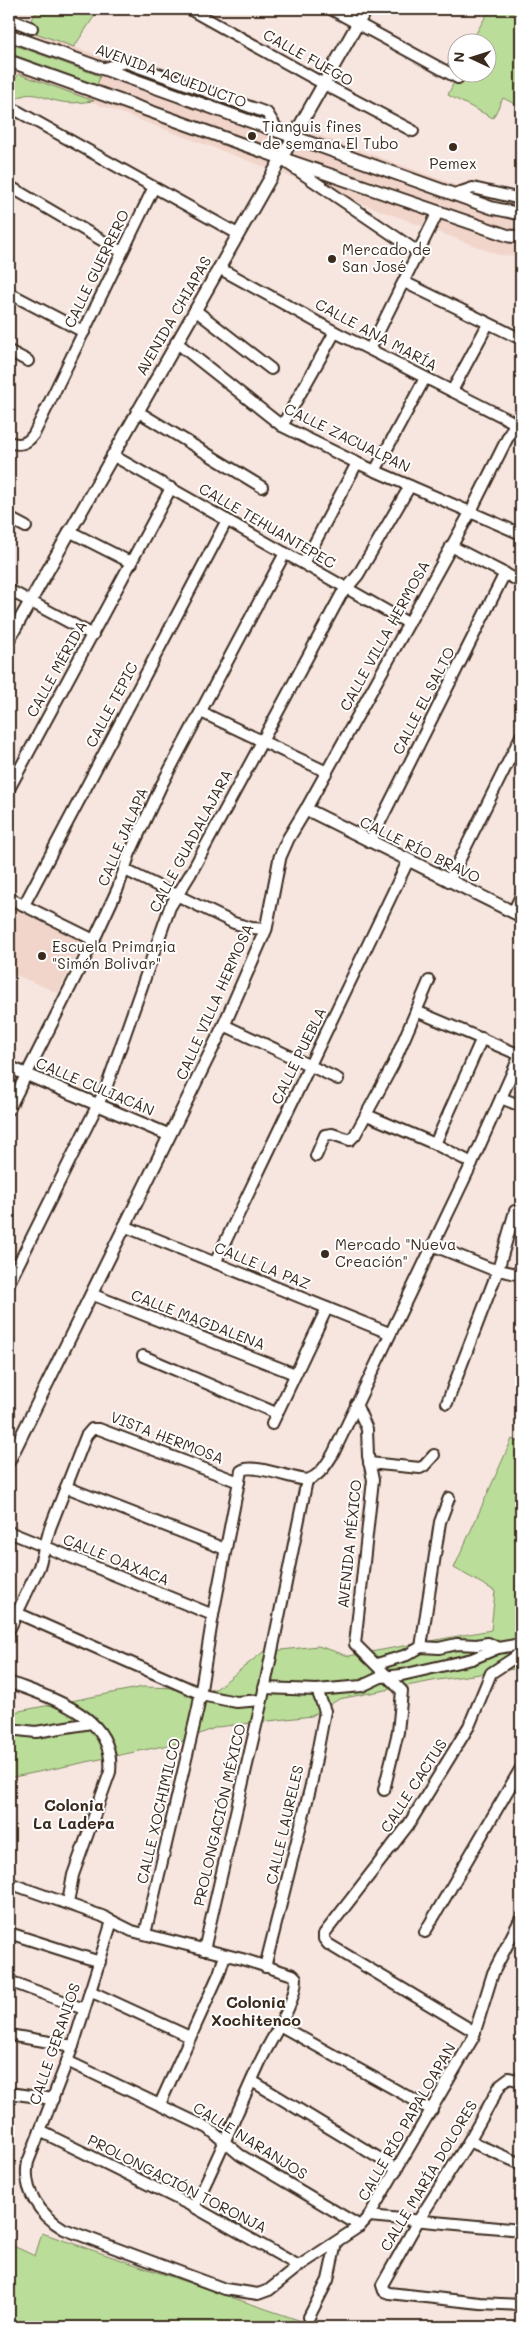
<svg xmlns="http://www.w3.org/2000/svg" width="530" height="2336" viewBox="0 0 530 2336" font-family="Mali,sans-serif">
<rect width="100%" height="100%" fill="#f7e6e0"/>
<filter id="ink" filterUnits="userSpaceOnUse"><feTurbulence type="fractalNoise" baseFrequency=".02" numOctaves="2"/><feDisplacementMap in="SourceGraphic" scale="10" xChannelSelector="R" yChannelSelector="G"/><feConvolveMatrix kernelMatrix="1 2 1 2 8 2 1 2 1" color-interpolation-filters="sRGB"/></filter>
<g filter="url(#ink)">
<!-- built -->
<g fill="#f1d5cb">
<path d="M 9,23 L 492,198 L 521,203 L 521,256 L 499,255 L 9,71 Z"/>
<path d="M 9,904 L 84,940 L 58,993 L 9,972 Z"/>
</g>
<!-- green -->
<g fill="#bade99" stroke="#7a845c">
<path d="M 39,9 L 99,9 L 74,47 L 25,29 Z"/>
<path d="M 490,9 L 521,9 L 521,107 L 503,98 L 493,118 L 448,95 L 458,73 L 488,72 L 488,42 L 471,42 Z"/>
<path d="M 9,43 L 100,76 L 97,85 L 9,53 Z"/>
<path d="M 19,74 L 94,101 C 84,102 72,104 62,102 C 41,99 26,84 9,107 L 9,87 Z"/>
<path d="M 512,1439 L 521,1443 L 521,1668 L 438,1680 L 339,1699 L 312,1716 L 217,1727 L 178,1743 L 9,1778 L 9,1713 L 143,1687 L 216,1689 L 263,1652 L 318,1646 L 349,1656 L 491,1630 L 495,1591 L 454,1568 Z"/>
<path d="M 42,2233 L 319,2327 L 9,2327 L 9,2244 L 35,2256 Z"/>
</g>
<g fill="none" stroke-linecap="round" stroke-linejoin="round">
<!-- minor casing -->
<g stroke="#3b2a1e" stroke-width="14">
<g id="minor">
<path d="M 189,9 L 322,83 L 413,131"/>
<path d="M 331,9 L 458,78"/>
<path d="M 9,19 L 32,28"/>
<path d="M 105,68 L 125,62 L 267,113 L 279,132"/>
<path d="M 9,112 L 12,108 L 238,234"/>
<path d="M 287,163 L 418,252"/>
<path d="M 9,186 L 122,252"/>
<path d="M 455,194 L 473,188 L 521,199"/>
<path d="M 219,268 L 335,332 L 521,426"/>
<path d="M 404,282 L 521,339"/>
<path d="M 9,293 L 84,332"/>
<path d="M 195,310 L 271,369"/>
<path d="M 176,342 L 282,426 L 357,463 L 521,534"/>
<path d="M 370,349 L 438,212"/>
<path d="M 9,351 L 28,361"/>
<path d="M 452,391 L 488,324"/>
<path d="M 137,411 L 262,487"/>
<path d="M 282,426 L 335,332"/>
<path d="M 9,442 C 20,446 27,444 34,434 L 153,189"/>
<path d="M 112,455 L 408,623"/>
<path d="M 375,471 L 425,378"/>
<path d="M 9,518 L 26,527"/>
<path d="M 69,531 L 132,563"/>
<path d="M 451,546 L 521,582"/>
<path d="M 304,563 L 357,463"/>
<path d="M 9,590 L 93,635"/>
<path d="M 201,712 L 327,772"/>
<path d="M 9,789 L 171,488"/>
<path d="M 306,809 L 471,511 L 515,423"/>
<path d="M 370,842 L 505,573"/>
<path d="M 125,870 L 234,923 L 252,928 L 266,929"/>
<path d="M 449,881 L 521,736"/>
<path d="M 9,898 L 94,940"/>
<path d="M 24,905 L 227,520"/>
<path d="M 513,912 L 521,896"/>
<path d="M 416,1011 L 520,1055"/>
<path d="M 224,1025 L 338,1079"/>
<path d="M 501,1098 L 521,1106"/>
<path d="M 9,1109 L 94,940 L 118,888 L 130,853 L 161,786 L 285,553"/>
<path d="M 367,1115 L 435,1144 L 472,1163"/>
<path d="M 435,1144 L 482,1038"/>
<path d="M 316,1156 L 325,1135 L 332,1134 L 350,1140 L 355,1135 L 393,1065 L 429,981"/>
<path d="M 124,1226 L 389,1333"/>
<path d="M 432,1245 L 489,1268 L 521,1275"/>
<path d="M 215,1263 L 408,861"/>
<path d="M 9,1283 L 106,1088 L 170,907 L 191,873 L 341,595 L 358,575 L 410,486"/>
<path d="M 91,1294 L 295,1374"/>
<path d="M 143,1356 L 276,1413"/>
<path d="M 447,1403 L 498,1270 L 515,1211"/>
<path d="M 356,1404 L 367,1429 L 368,1456 L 373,1480 L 355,1644 L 402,1691 L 398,1732 L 384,1790"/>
<path d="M 272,1424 L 327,1308"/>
<path d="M 369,1463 L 420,1468 L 424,1466 L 434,1455"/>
<path d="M 66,1487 L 225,1549"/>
<path d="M 9,1532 L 213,1615"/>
<path d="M 17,1613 L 206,1696 L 236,1702 L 262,1700"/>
<path d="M 9,1630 L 39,1567 L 50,1528 L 86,1436 L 92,1429 L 99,1429 L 239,1482"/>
<path d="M 421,1647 L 440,1522 L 449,1498"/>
<path d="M 377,1664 L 407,1655 L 421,1647 L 439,1648 L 457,1644 L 477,1645 L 488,1643 L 498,1648"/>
<path d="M 9,1682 C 50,1698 116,1715 110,1772 L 73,1875 L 68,1903"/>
<path d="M 264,1688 L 317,1690 L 362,1686 L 381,1677 L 402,1675 L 472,1659 L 498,1648 L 521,1644"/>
<path d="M 9,1729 L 36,1732 L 91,1723"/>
<path d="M 9,1883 L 102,1916 L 132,1931 L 242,1959 L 293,1975 L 296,1978 C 296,2004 271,2038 260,2062 C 238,2110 218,2159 194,2207"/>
<path d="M 112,1921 L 73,2046 L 28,2162 C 22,2190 40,2215 64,2229 L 225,2289 L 258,2294 L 269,2290 L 299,2266 L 360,2226 L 369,2216 L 473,2038 L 493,1973 L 521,1918"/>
<path d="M 425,1932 L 521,1768"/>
<path d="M 9,1933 L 100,1962"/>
<path d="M 145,1934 L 198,1708 L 213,1615 L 241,1471 C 251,1462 292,1479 307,1480 C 320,1476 326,1465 333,1454 L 472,1163 L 521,1053"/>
<path d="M 204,1950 L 262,1700 L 307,1480"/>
<path d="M 265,1967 L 311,1785 L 325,1711 L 317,1690"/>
<path d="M 9,1981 L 84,2009"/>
<path d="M 90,1991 L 190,2037"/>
<path d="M 279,2025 L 432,2110"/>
<path d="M 475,2032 L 328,1944 L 324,1939 L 324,1934 L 409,1824 L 469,1726 L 491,1673 L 514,1658 L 521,1651"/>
<path d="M 9,2035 L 73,2046"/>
<path d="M 67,2061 L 208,2128 L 240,2155 L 360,2226"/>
<path d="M 252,2081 L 397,2169"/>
<path d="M 521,2081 L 509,2078 L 501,2084 L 469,2141 L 418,2221 L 382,2285 L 384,2291 L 389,2293 L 480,2303 L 521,2305"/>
<path d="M 9,2093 L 53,2099"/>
<path d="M 160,2104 L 219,1974 L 225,1955"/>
<path d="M 40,2131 L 194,2207 L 299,2266"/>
<path d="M 469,2141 L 521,2164"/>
<path d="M 369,2216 L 521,2230"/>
<path d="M 309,2317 L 328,2280 L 336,2243"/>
</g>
</g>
<!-- tertiary casing -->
<g stroke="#3b2a1e" stroke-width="15">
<g id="tertiary">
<path d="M 9,35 L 492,208 L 521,214"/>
<path d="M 9,61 L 281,158 L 509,236 L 521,237"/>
<path d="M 9,639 L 366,9"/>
<path d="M 9,1067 L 169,1135"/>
<path d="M 9,1461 L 224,1025 L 266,929 L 280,857 L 288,839 L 306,809 L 521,916"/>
</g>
</g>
<!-- minor -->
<use href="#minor" stroke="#fff" stroke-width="10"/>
<!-- tertiary -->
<use href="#tertiary" stroke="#fff" stroke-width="11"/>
</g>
</g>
<!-- markers -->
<g fill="#3b2a1e" stroke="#fff" stroke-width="2">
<circle cx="252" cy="136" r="5"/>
<circle cx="453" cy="147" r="5"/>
<circle cx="332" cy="259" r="5"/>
<circle cx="42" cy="956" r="5"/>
<circle cx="325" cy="1254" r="5"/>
</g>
<g text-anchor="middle" stroke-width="4" stroke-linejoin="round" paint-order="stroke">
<!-- street labels -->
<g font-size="15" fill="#3b2a1e" stroke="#fff">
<text transform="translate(308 58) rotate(29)" y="5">CALLE FUEGO</text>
<text transform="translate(171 76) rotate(20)" y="5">AVENIDA ACUEDUCTO</text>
<text transform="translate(97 269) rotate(-64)" y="5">CALLE GUERRERO</text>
<text transform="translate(174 316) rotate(-60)" y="5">AVENIDA CHIAPAS</text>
<text transform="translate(376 335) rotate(28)" y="5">CALLE ANA MARÍA</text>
<text transform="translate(347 438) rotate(26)" y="5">CALLE ZACUALPAN</text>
<text transform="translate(267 526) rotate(30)" y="5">CALLE TEHUANTEPEC</text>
<text transform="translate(385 636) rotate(-61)" y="5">CALLE VILLA HERMOSA</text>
<text transform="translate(57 669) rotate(-61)" y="5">CALLE MÉRIDA</text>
<text transform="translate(424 701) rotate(-63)" y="5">CALLE EL SALTO</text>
<text transform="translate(112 705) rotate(-62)" y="5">CALLE TEPIC</text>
<text transform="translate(123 837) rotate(-67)" y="5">CALLE JALAPA</text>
<text transform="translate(191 841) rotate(-62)" y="5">CALLE GUADALAJARA</text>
<text transform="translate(420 850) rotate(26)" y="5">CALLE RÍO BRAVO</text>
<text transform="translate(215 1002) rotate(-66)" y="5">CALLE VILLA HERMOSA</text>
<text transform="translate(299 1056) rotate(-64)" y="5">CALLE PUEBLA</text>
<text transform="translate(95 1087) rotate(23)" y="5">CALLE CULIACÁN</text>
<text transform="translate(262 1266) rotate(22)" y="5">CALLE LA PAZ</text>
<text transform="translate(198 1320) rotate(21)" y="5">CALLE MAGDALENA</text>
<text transform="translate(167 1438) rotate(21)" y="5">VISTA HERMOSA</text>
<text transform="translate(350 1544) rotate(-84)" y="5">AVENIDA MÉXICO</text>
<text transform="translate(116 1560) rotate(22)" y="5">CALLE OAXACA</text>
<text transform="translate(414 1786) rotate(-57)" y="5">CALLE CACTUS</text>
<text transform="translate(159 1811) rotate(-77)" y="5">CALLE XOCHIMILCO</text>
<text transform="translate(220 1815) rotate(-77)" y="5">PROLONGACIÓN MÉXICO</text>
<text transform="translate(285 1825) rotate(-77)" y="5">CALLE LAURELES</text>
<text transform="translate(55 2044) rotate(-71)" y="5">CALLE GERANIOS</text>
<text transform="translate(407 2122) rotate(-60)" y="5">CALLE RÍO PAPALOAPAN</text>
<text transform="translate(250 2141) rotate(32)" y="5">CALLE NARANJOS</text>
<text transform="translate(429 2176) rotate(-59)" y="5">CALLE MARÍA DOLORES</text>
<text transform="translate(177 2184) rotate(27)" y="5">PROLONGACIÓN TORONJA</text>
</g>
<!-- poi labels -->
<g font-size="15" fill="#3b2a1e" stroke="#fff" text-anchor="start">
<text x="262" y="132">Tianguis fines<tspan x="262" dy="17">de semana El Tubo</tspan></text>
<text x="453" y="169" text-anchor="middle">Pemex</text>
<text x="342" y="255">Mercado de<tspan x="342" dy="17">San José</tspan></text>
<text x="52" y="952">Escuela Primaria<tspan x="52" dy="17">"Simón Bolivar"</tspan></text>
<text x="335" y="1250">Mercado "Nueva<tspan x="335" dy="17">Creación"</tspan></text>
</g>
<!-- neighbourhood labels -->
<g font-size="16" font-weight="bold" fill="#3b2a1e" stroke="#fff">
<text x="74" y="1811">Colonia<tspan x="74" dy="18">La Ladera</tspan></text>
<text x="256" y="2008">Colonia<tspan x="256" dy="18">Xochitenco</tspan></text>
</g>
</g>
<!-- margin -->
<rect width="530" height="2336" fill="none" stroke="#fff" stroke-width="30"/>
<rect x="15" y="15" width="500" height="2306" fill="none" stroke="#3b2a1e" stroke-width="2" filter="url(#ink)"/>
<!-- north arrow -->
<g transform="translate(472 58) rotate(274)"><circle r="24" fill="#ffffff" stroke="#b1aaa5"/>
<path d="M0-4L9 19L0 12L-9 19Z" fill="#3b2a1e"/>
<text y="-8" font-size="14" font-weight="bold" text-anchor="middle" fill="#3b2a1e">N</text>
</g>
</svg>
